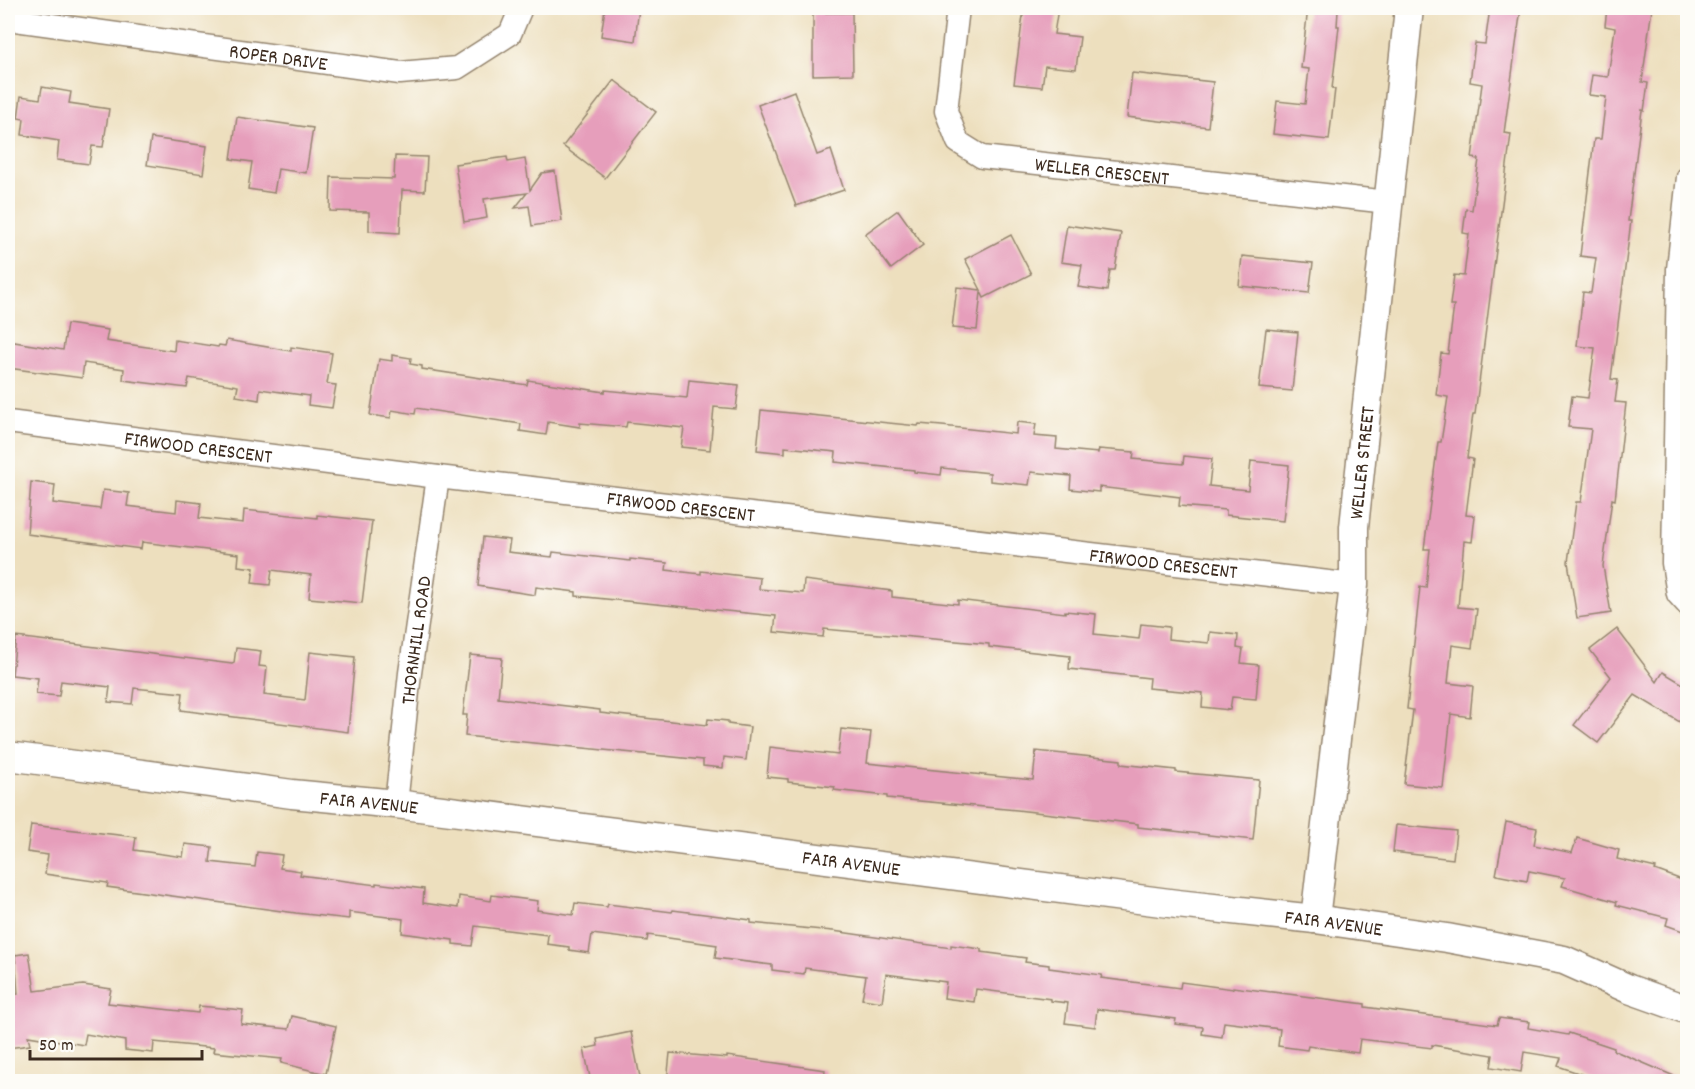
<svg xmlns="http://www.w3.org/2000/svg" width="1695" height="1089" viewBox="0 0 1695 1089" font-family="Dekko,sans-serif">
<rect width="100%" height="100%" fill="#fdfcf7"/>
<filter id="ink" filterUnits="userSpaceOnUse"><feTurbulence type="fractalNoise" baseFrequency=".0167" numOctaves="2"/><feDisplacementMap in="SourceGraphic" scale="12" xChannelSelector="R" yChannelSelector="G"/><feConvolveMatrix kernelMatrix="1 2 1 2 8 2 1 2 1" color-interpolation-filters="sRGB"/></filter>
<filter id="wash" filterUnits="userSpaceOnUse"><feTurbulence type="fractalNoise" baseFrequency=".008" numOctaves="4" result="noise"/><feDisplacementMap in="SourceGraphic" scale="24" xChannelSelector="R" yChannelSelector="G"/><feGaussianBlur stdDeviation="1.35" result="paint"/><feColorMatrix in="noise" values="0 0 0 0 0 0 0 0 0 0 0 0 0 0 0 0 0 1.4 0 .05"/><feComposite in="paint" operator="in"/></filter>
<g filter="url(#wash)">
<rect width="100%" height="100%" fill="#eddfbe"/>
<g id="blocks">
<!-- building -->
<g fill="#e69ebb">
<path d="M 605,8 L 639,8 L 635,41 L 601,36 Z"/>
<path d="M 1024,8 L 1058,8 L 1054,34 L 1080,37 L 1076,69 L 1045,66 L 1042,87 L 1014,84 Z"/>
<path d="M 1308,8 L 1338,11 L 1337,26 L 1339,26 L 1332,89 L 1335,89 L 1329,140 L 1273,134 L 1277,101 L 1305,104 L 1309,69 L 1301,68 Z"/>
<path d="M 1490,8 L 1521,8 L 1504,133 L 1511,134 L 1475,414 L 1473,414 L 1467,458 L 1473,459 L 1466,515 L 1475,516 L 1472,542 L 1464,541 L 1458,607 L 1477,609 L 1472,648 L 1452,645 L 1448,683 L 1473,686 L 1470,717 L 1451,714 L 1443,788 L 1404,784 L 1413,710 L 1407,709 L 1420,587 L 1426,588 L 1430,549 L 1424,549 L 1429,511 L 1438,442 L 1441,442 L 1448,397 L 1436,395 L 1441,353 L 1448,354 L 1454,305 L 1450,305 L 1454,275 L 1464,276 L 1469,234 L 1463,233 L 1466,209 L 1472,210 L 1479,159 L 1472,158 L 1482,84 L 1470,82 L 1475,43 L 1485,44 Z"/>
<path d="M 1607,8 L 1652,8 L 1642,82 L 1648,83 L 1644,111 L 1642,110 L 1628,221 L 1631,221 L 1611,379 L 1618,380 L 1615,402 L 1626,403 L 1615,500 L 1612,499 L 1603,566 L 1611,613 L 1577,618 L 1568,562 L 1576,502 L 1581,502 L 1591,429 L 1568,427 L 1572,396 L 1588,398 L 1595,348 L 1577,346 L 1583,292 L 1591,293 L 1596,258 L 1580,256 L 1594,139 L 1601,139 L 1606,97 L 1589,95 L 1592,75 L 1608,77 L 1615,28 L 1605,26 Z"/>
<path d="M 813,13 L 852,13 L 853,74 L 813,75 Z"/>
<path d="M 1132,73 L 1213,82 L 1208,127 L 1127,117 Z"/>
<path d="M 614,80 L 656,112 L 605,178 L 563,146 Z"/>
<path d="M 42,87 L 71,92 L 69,103 L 109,109 L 103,147 L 92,146 L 89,164 L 57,160 L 59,141 L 22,135 L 24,119 L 18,118 L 21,96 L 40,99 Z"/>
<path d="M 794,91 L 817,155 L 831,150 L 844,190 L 796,206 L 758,105 Z"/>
<path d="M 237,117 L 313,128 L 306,173 L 278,169 L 274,193 L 248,189 L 252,162 L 231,159 Z"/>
<path d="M 151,138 L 207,146 L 203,174 L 147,165 Z"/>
<path d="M 395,156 L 427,157 L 425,191 L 402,190 L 400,233 L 369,231 L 369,212 L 330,211 L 331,177 L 394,179 Z"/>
<path d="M 507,157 L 508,162 L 525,159 L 530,190 L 542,173 L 555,171 L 562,221 L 532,226 L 529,206 L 515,208 L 527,193 L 484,199 L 487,218 L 464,222 L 455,164 Z"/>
<path d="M 898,210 L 923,245 L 891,269 L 865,234 Z"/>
<path d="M 1067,225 L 1121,233 L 1115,270 L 1110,270 L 1107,291 L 1078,287 L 1082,265 L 1061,262 Z"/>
<path d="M 1011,235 L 1031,274 L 984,298 L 981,292 L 977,330 L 952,328 L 957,287 L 981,290 L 965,259 Z"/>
<path d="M 1242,256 L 1313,263 L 1309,293 L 1239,286 Z"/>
<path d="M 67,324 L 108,330 L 106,341 L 174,351 L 175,340 L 218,347 L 219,345 L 225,346 L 227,340 L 291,351 L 291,347 L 332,353 L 327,384 L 336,385 L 332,408 L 308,405 L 309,396 L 260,389 L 259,400 L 236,396 L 238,386 L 189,378 L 187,388 L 123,380 L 124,369 L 84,363 L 82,378 L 8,368 L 8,341 L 63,350 Z"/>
<path d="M 1266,329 L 1298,332 L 1292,391 L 1259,388 Z"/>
<path d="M 392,355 L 411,358 L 410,364 L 422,366 L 422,369 L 527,385 L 528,380 L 605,392 L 605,390 L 687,398 L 689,380 L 739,385 L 736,409 L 714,407 L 710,450 L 681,447 L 684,428 L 627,422 L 626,427 L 580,423 L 580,427 L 548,422 L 546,435 L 520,431 L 521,424 L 416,408 L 415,414 L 392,410 L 391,418 L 370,415 L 379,359 L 392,361 Z"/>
<path d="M 761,410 L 918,426 L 919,424 L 942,426 L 1016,434 L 1017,422 L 1036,424 L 1034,436 L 1057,438 L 1056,449 L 1098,453 L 1099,449 L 1134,452 L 1133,459 L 1183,464 L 1184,456 L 1212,459 L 1209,486 L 1248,490 L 1251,461 L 1289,465 L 1283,521 L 1226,515 L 1226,510 L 1179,506 L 1180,497 L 1099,487 L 1099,492 L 1070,489 L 1071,476 L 1031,472 L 1029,485 L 990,481 L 990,473 L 942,468 L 941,475 L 914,472 L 914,470 L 835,462 L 836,452 L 785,447 L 785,453 L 757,450 Z"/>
<path d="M 31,482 L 55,485 L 53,503 L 100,509 L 103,490 L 129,493 L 127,506 L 176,512 L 177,500 L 201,503 L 199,518 L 243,523 L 244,510 L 317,518 L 317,515 L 372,521 L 362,603 L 309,598 L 311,575 L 272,570 L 270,585 L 252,583 L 254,568 L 238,566 L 239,554 L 142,542 L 141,549 L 27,534 Z"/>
<path d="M 483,537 L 510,540 L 508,552 L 552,557 L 553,552 L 630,561 L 630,559 L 667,563 L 666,570 L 701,574 L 701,571 L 760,578 L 759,589 L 803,593 L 804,580 L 892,591 L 892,597 L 958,604 L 958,600 L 1065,613 L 1065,611 L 1096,614 L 1094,634 L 1139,639 L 1141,624 L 1169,627 L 1168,639 L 1209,643 L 1210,632 L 1238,635 L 1237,648 L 1243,649 L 1241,663 L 1259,665 L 1256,699 L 1232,697 L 1230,710 L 1202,707 L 1203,693 L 1148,688 L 1149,678 L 1069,669 L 1070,656 L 989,647 L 989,644 L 824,629 L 823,637 L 774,632 L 776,616 L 576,596 L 576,592 L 536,587 L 535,595 L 478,586 Z"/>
<path d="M 1617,629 L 1657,682 L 1663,672 L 1688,687 L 1688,727 L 1635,695 L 1598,743 L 1574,725 L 1611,677 L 1590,650 Z"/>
<path d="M 16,637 L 232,664 L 234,663 L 236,648 L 261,651 L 259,666 L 267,667 L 264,695 L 305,700 L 310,652 L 355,657 L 348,732 L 181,710 L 183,693 L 134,688 L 132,704 L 108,702 L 110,687 L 61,681 L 59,696 L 36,694 L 38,678 L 12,675 Z"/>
<path d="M 470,655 L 502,658 L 498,698 L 600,710 L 600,713 L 707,725 L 708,719 L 728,721 L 728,724 L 750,727 L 746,760 L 724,757 L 723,768 L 703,766 L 703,760 L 465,736 L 467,715 L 463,715 Z"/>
<path d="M 841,729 L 871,732 L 867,763 L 1033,780 L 1036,751 L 1121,760 L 1121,764 L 1176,770 L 1176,772 L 1259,780 L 1253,840 L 1138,827 L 1138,824 L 1017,810 L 887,798 L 887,796 L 834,790 L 835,787 L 788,782 L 788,779 L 767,777 L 770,747 L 838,755 Z"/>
<path d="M 1506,822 L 1537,828 L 1534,845 L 1572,853 L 1577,838 L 1619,850 L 1617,859 L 1656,868 L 1655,870 L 1682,880 L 1685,872 L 1688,872 L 1688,933 L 1666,925 L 1668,918 L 1616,905 L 1617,902 L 1562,886 L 1565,878 L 1529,871 L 1527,881 L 1496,875 Z"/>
<path d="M 31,825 L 136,837 L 134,850 L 183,857 L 185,844 L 212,847 L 210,862 L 255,867 L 257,852 L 282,855 L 280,868 L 301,871 L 300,875 L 376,885 L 376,883 L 424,889 L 423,903 L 458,908 L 459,896 L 491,901 L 492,895 L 538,901 L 537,910 L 573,915 L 575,903 L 607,907 L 608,904 L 672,912 L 673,910 L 751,920 L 751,923 L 833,931 L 951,948 L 951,945 L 981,949 L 981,952 L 1026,958 L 1025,962 L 1049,965 L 1049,968 L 1102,975 L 1101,978 L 1180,988 L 1181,982 L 1233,989 L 1233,987 L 1365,1004 L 1365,1007 L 1497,1025 L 1499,1018 L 1529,1022 L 1528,1028 L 1568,1035 L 1569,1033 L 1614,1048 L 1613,1050 L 1688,1082 L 1604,1082 L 1558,1066 L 1561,1058 L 1524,1052 L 1521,1072 L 1491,1067 L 1493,1055 L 1432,1045 L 1432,1048 L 1360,1039 L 1358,1053 L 1308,1046 L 1307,1050 L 1278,1046 L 1280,1029 L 1224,1022 L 1222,1037 L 1202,1034 L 1203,1027 L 1175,1024 L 1176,1019 L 1097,1009 L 1095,1027 L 1065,1023 L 1068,1003 L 1051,1001 L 1051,999 L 976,989 L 974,1002 L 944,998 L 946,982 L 886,974 L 882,1002 L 862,999 L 866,976 L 805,968 L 804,974 L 772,970 L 772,965 L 715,958 L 717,945 L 648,935 L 647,941 L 592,934 L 589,953 L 569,950 L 569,947 L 547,944 L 548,935 L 475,926 L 472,946 L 453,944 L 453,940 L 402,933 L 403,919 L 349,912 L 349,919 L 296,913 L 107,887 L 108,883 L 45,874 L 48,855 L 27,852 Z"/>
<path d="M 1396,825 L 1456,831 L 1453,859 L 1393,852 Z"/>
<path d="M 29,953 L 35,991 L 83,985 L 111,989 L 108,1003 L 198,1013 L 199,1006 L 243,1010 L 241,1024 L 289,1029 L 292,1016 L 336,1026 L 326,1074 L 281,1063 L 282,1059 L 213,1052 L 214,1048 L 154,1042 L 153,1053 L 125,1050 L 125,1041 L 86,1034 L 84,1045 L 28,1036 L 30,1045 L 8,1048 L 8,1016 L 13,1016 L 10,995 L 18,994 L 15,955 Z"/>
<path d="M 631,1032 L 641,1082 L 591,1082 L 584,1049 L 598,1046 L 597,1039 Z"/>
<path d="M 670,1053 L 727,1058 L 727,1056 L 825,1070 L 824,1082 L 667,1082 Z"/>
</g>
</g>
</g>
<g filter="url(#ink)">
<use href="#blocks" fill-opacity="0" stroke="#94846e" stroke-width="1.5"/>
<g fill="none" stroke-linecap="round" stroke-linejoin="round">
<!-- minor casing -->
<g stroke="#94846e" stroke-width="25">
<g id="minor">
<path id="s1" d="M 958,8 L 946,111 L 958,142 L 982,157 L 1388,202"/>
<path id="s2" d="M 8,19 L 400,73 L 457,68 L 510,34 L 521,8"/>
<path d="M 1688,177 L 1678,269 L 1673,563 L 1678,594 L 1688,605"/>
<path id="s3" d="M 8,422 L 438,477 L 1354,585"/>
<path id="s4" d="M 396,804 L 410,673 L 438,477"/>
</g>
</g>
<!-- tertiary casing -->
<g stroke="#94846e" stroke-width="31">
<g id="tertiary">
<path id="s5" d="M 8,756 L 292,794 L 396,804 L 1177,904 L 1315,919 L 1447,938 L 1564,960 L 1629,989 L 1688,1010"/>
<path id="s6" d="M 1315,919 L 1354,585 L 1354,527 L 1409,8"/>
</g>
</g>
<!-- minor -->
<use href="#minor" stroke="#fff" stroke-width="22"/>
<!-- tertiary -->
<use href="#tertiary" stroke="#fff" stroke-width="28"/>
</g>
</g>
<g text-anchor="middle" stroke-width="6" stroke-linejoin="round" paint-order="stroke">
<!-- street labels -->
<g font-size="20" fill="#3b2a1e" stroke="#fdfcf7">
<text dy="7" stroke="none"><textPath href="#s2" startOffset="273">ROPER DRIVE</textPath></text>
<text dy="7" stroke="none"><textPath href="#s1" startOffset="286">WELLER CRESCENT</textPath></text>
<text dy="7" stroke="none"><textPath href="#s3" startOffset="192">FIRWOOD CRESCENT</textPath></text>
<text dy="7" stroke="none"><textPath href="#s6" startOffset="459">WELLER STREET</textPath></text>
<text dy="7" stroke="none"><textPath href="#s3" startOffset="678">FIRWOOD CRESCENT</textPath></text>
<text dy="7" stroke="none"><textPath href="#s3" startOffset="1164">FIRWOOD CRESCENT</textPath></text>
<text dy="7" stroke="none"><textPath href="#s4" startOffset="165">THORNHILL ROAD</textPath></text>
<text dy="7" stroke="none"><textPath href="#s5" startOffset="364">FAIR AVENUE</textPath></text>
<text dy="7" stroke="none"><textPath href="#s5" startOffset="850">FAIR AVENUE</textPath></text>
<text dy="7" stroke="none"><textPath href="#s5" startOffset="1336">FAIR AVENUE</textPath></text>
</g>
</g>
<!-- margin -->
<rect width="1695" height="1089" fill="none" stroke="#fdfcf7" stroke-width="30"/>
<!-- scale -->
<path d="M30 1050v9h172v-9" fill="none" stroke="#3b2a1e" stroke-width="3"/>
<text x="39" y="1050" font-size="18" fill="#3b2a1e" stroke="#fdfcf7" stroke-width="4.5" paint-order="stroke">50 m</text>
</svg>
